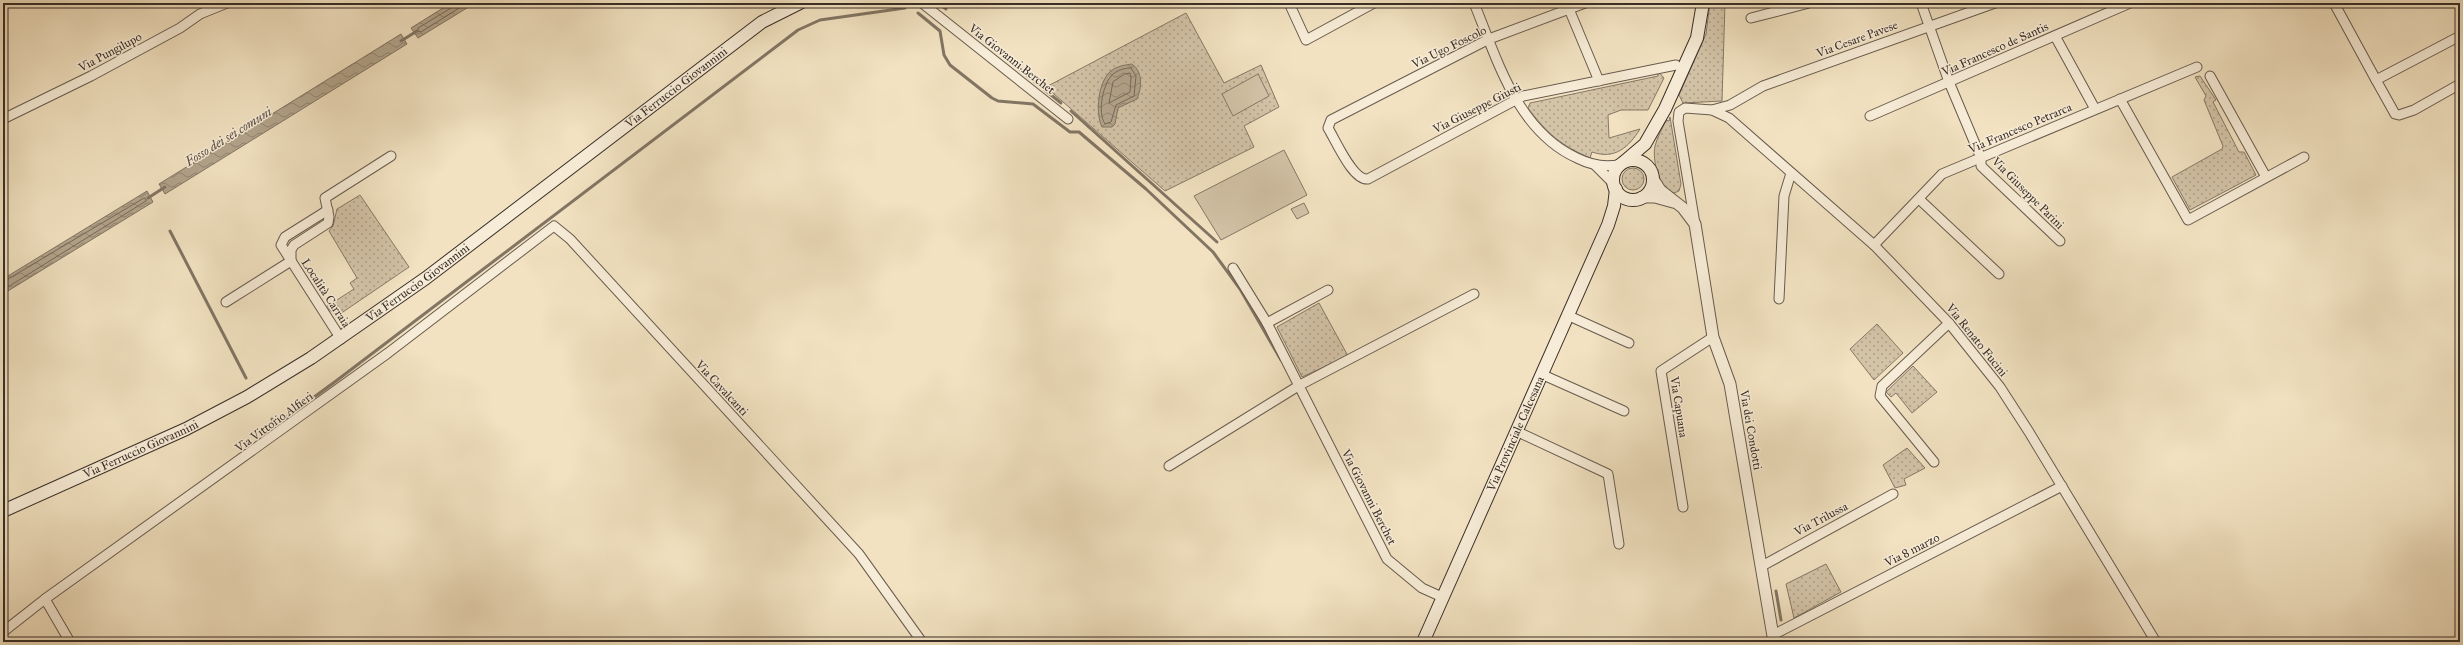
<svg xmlns="http://www.w3.org/2000/svg" width="2463" height="645" viewBox="0 0 2463 645" font-family="'IM FELL Great Primer',serif">
<defs>
<pattern id="grass-dots" width="8" height="8" patternUnits="userSpaceOnUse"><rect width="8" height="8" fill="#d3c3a7"/><path d="M2 2h.1M6 6h.1" fill="none" stroke="#ac9f88" stroke-width="1.8" stroke-linecap="round"/></pattern>
<pattern id="water-waves" width="16" height="10" patternUnits="userSpaceOnUse"><rect width="16" height="10" fill="#b3a58d"/><path d="M0 5q4-4 8 0t8 0" fill="none" stroke="#938773"/></pattern>
</defs>
<rect width="100%" height="100%" fill="#f2e2c1"/>
<filter id="stains"><feTurbulence type="fractalNoise" baseFrequency=".005" numOctaves="4"/><feColorMatrix values="0 0 0 0 .2 0 0 0 0 .09 0 0 0 0 .02 0 0 0 .5 -.17"/></filter>
<radialGradient id="worn" r=".72"><stop offset=".6" stop-color="#630" stop-opacity="0"/><stop offset="1" stop-color="#630" stop-opacity=".3"/></radialGradient>
<!-- grass -->
<g fill="url(#grass-dots)" stroke="#867867">
<path d="M 1710,3 L 1725,3 L 1722,101 L 1683,103 L 1679,95 L 1706,34 Z"/>
<path d="M 1186,13 L 1224,83 L 1261,65 L 1279,107 L 1244,126 L 1254,147 L 1165,191 L 1046,87 Z"/>
<path d="M 1657,70 L 1664,78 L 1648,110 L 1621,110 L 1608,115 L 1609,138 L 1640,129 C 1629,147 1615,160 1592,152 L 1590,158 C 1560,145 1547,133 1528,108 L 1530,103 L 1658,76 Z"/>
<path d="M 2200,76 L 2216,100 L 2213,102 L 2239,152 L 2244,152 L 2256,175 L 2190,210 L 2172,177 L 2222,149 L 2223,146 L 2204,100 L 2206,96 L 2195,77 Z"/>
<path d="M 1670,117 L 1681,184 L 1679,191 L 1674,193 C 1659,189 1652,160 1655,146 C 1657,137 1663,128 1666,120 L 1669,121 Z"/>
<circle cx="1633" cy="179" r="11"/>
<path d="M 360,195 L 409,267 L 337,316 L 326,307 L 354,289 L 350,283 L 357,278 L 329,231 L 333,226 L 337,209 Z"/>
<path d="M 1319,303 L 1348,356 L 1302,377 L 1277,327 Z"/>
<path d="M 1877,324 L 1903,353 L 1874,380 L 1850,349 Z"/>
<path d="M 1913,366 L 1937,392 L 1912,413 L 1896,393 L 1891,397 L 1886,392 Z"/>
<path d="M 1907,448 L 1925,468 L 1904,479 L 1906,485 L 1895,488 L 1883,465 Z"/>
<path d="M 1826,564 L 1841,592 L 1794,618 L 1786,584 Z"/>
</g>
<!-- pitch -->
<g fill="#d3c3a7" stroke="#867867">
<path d="M 1258,74 L 1269,96 L 1233,116 L 1222,94 Z"/>
<path d="M 1284,150 L 1307,195 L 1221,240 L 1194,196 Z"/>
<path d="M 1304,203 L 1309,213 L 1297,219 L 1291,209 Z"/>
</g>
<!-- water -->
<g fill="url(#water-waves)" stroke="#827564">
<path d="M 451,3 L 475,3 L 418,38 L 411,28 Z"/>
<path d="M 401,34 L 407,44 L 165,194 L 159,184 Z"/>
<path d="M 1132,64 C 1143,72 1142,87 1137,99 L 1118,108 L 1115,124 L 1112,127 L 1102,127 C 1095,113 1098,81 1111,71 C 1117,66 1125,65 1132,64 Z"/>
<path d="M 147,191 L 153,202 L 3,294 L 3,279 Z"/>
</g>
<g fill="none" stroke-linecap="round" stroke-linejoin="round">
<!-- shore -->
<g stroke="#766a5a" stroke-width="1">
<path d="M 453,3 L 451,8 L 418,28 L 418,31 L 421,32 L 467,3"/>
<path d="M 1131,68 L 1136,76 L 1134,96 L 1116,105 L 1111,122 L 1105,124 C 1097,112 1103,83 1113,74 C 1118,70 1125,68 1131,68 Z"/>
<path d="M 1125,74 L 1130,73 L 1131,77 L 1130,92 L 1109,103 L 1113,82 Z"/>
<path d="M 3,282 L 144,198 L 146,199 L 146,201 L 3,290"/>
</g>
<!-- stream -->
<g stroke="#827564" stroke-width="3">
<path d="M 938,3 L 946,9"/>
<path d="M 918,13 L 940,31 L 944,55 L 950,65 L 992,98 L 998,101 L 1033,104 L 1070,132 L 1079,132 L 1146,189 L 1213,252 L 1240,289 L 1281,360"/>
<path d="M 401,41 L 417,31"/>
<path d="M 1005,57 L 1039,85"/>
<path d="M 1045,90 L 1061,103"/>
<path d="M 1071,111 L 1217,242"/>
<path d="M 148,198 L 165,187"/>
<path d="M 170,231 L 246,378"/>
<path d="M 272,419 L 276,425 L 336,381 L 798,30 L 820,20 L 905,8"/>
<path d="M 1776,591 L 1781,620"/>
<path d="M 1785,641 L 1785,642"/>
</g>
<!-- minor casing -->
<g stroke="#675b4e" stroke-width="11">
<g id="minor">
<path d="M 922,3 L 1068,119"/>
<path d="M 1289,3 L 1306,40 L 1374,3"/>
<path d="M 1474,3 C 1497,59 1517,131 1577,158 C 1591,165 1605,168 1621,164"/>
<path d="M 1585,3 L 1489,39 L 1331,120 L 1328,128 C 1336,141 1353,181 1368,179 L 1523,96 L 1676,65"/>
<path d="M 1921,3 L 1949,82 L 1981,158 L 1981,166 L 2060,241"/>
<path d="M 2334,3 L 2376,80"/>
<path d="M 1569,9 L 1599,81"/>
<path d="M 1751,18 L 1809,3"/>
<path d="M 2055,36 L 2095,109"/>
<path d="M 2460,36 L 2376,80 L 2395,114 L 2399,115 L 2414,110 L 2460,84"/>
<path d="M 2210,76 L 2266,177"/>
<path d="M 2120,99 L 2188,220 L 2304,157"/>
<path d="M 1712,110 L 1730,105 L 1763,86 L 1995,3"/>
<path d="M 1870,116 L 2130,3"/>
<path d="M 3,119 L 91,76 L 180,28 L 200,14 L 227,3"/>
<path d="M 1595,165 L 1614,184"/>
<path d="M 1919,199 L 1999,274"/>
<path d="M 328,210 L 285,237 L 281,245 L 341,339"/>
<path d="M 1695,224 L 1678,121 L 1679,112 L 1685,108 L 1712,110 L 1729,118 L 1874,245 L 1949,323 L 2000,387 L 2029,432 L 2156,642"/>
<path d="M 1874,245 L 1942,174 L 2197,67"/>
<path d="M 291,261 L 291,250 L 294,245 L 328,223 L 329,217 L 325,198 L 391,156"/>
<path d="M 1233,268 L 1267,323 L 1387,559 L 1422,588 L 1442,597"/>
<path d="M 1779,299 L 1784,196 L 1791,173"/>
<path d="M 226,302 L 291,261"/>
<path d="M 1567,315 L 1629,343"/>
<path d="M 1267,323 L 1328,290"/>
<path d="M 1541,374 L 1624,411"/>
<path d="M 1516,431 L 1608,474 L 1619,544"/>
<path d="M 1934,462 L 1880,396 L 1882,386 L 1949,323"/>
<path d="M 1169,466 L 1300,385 L 1474,294"/>
<path d="M 1683,507 L 1661,371 L 1713,337"/>
<path d="M 1762,566 L 1893,494"/>
<path d="M 45,599 L 70,642"/>
<path d="M 3,632 L 45,599 L 388,353 L 554,226 L 570,239 L 859,554 L 922,642"/>
<path d="M 1773,635 L 2062,486"/>
</g>
</g>
<!-- tertiary casing -->
<g stroke="#675b4e" stroke-width="13">
<g id="tertiary">
<path d="M 1653,179 L 1660,190 L 1683,208 L 1695,224 L 1713,337 L 1730,384 L 1774,642"/>
<path d="M 1642,197 L 1655,197 L 1673,202"/>
</g>
</g>
<!-- secondary casing -->
<g stroke="#392e27" stroke-width="14">
<g id="secondary">
<circle cx="1633" cy="180" r="20"/>
<path d="M 1625,161 L 1645,144 L 1665,109 L 1697,38 L 1703,3"/>
<path id="s1" d="M 3,511 L 186,429 L 247,397 L 311,358 L 426,278 L 762,22 L 800,3"/>
<path id="s2" d="M 1423,642 L 1608,225 L 1614,206 L 1616,189"/>
</g>
</g>
<!-- minor -->
<use href="#minor" stroke="#f7ecd7" stroke-width="9"/>
<!-- tertiary -->
<use href="#tertiary" stroke="#f7ecd7" stroke-width="11"/>
<!-- secondary -->
<use href="#secondary" stroke="#f7ecd7" stroke-width="12"/>
</g>
<g text-anchor="middle" stroke-width="3" stroke-linejoin="round" paint-order="stroke">
<!-- street labels -->
<g font-size="12" fill="#392e27" stroke="#f7ecd7">
<text transform="translate(1857 39) rotate(-20)" y="4">Via Cesare Pavese</text>
<text transform="translate(1449 47) rotate(-26)" y="4">Via Ugo Foscolo</text>
<text transform="translate(1995 49) rotate(-24)" y="4">Via Francesco de Santis</text>
<text transform="translate(110 52) rotate(-28)" y="4">Via Pungilupo</text>
<text transform="translate(1012 59) rotate(38)" y="4">Via Giovanni Berchet</text>
<text dy="4" stroke="none"><textPath href="#s1" startOffset="799">Via Ferruccio Giovannini</textPath></text>
<text transform="translate(1477 108) rotate(-27)" y="4">Via Giuseppe Giusti</text>
<text transform="translate(2020 128) rotate(-23)" y="4">Via Francesco Petrarca</text>
<text transform="translate(2028 193) rotate(45)" y="4">Via Giuseppe Parini</text>
<text dy="4" stroke="none"><textPath href="#s1" startOffset="475">Via Ferruccio Giovannini</textPath></text>
<text transform="translate(326 293) rotate(57)" y="4">Località Carraia</text>
<text transform="translate(1977 340) rotate(51)" y="4">Via Renato Fucini</text>
<text transform="translate(722 388) rotate(47)" y="4">Via Cavalcanti</text>
<text transform="translate(1679 407) rotate(81)" y="4">Via Capuana</text>
<text transform="translate(274 422) rotate(-36)" y="4">Via Vittorio Alfieri</text>
<text transform="translate(1751 430) rotate(80)" y="4">Via dei Condotti</text>
<text dy="4" stroke="none"><textPath href="#s2" startOffset="228">Via Provinciale Calcesana</textPath></text>
<text dy="4" stroke="none"><textPath href="#s1" startOffset="151">Via Ferruccio Giovannini</textPath></text>
<text transform="translate(1369 497) rotate(63)" y="4">Via Giovanni Berchet</text>
<text transform="translate(1821 519) rotate(-28)" y="4">Via Trilussa</text>
<text transform="translate(1912 550) rotate(-27)" y="4">Via 8 marzo</text>
</g>
<!-- water labels -->
<g font-size="13" font-style="italic" fill="#584c40" stroke="#f7ecd7">
<text transform="translate(228 136) rotate(-32)" y="5">Fosso dei sei comuni</text>
</g>
</g>
<!-- margin -->
<rect width="2463" height="645" fill="none" stroke="#f2e2c1" stroke-width="16"/>
<rect x="4" y="4" width="2455" height="637" fill="none" stroke="#392e27" stroke-width="2"/>
<rect x="8" y="8" width="2447" height="629" fill="none" stroke="#392e27"/>
<rect width="100%" height="100%" filter="url(#stains)"/>
<rect width="100%" height="100%" fill="url(#worn)"/>
</svg>
